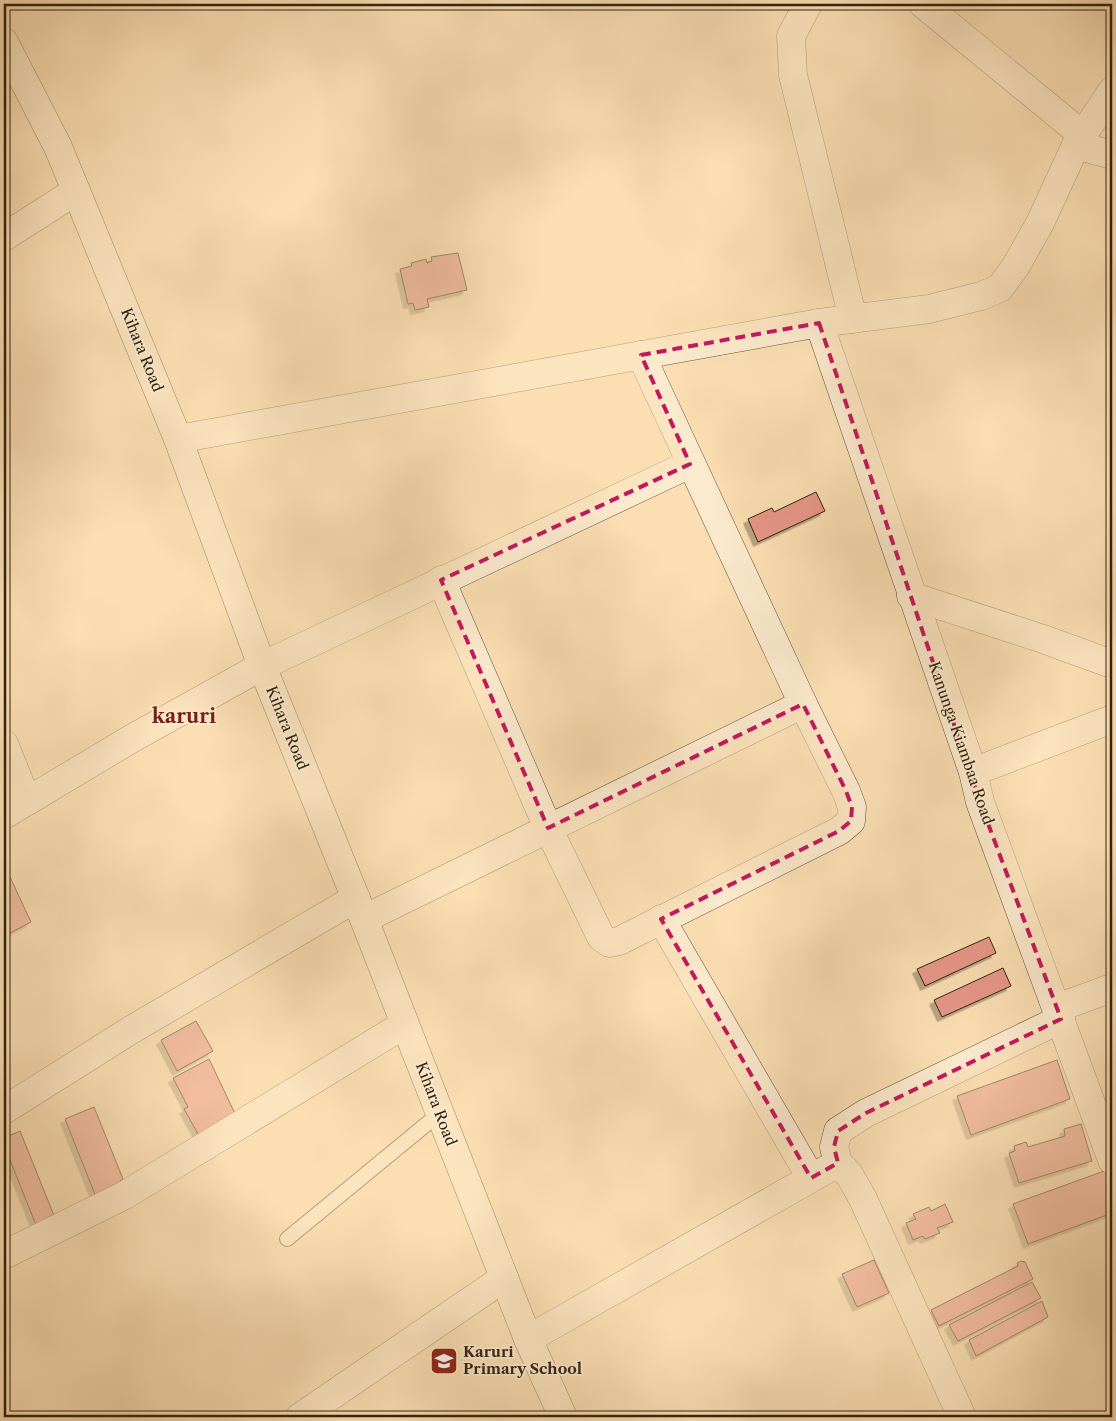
<svg xmlns="http://www.w3.org/2000/svg" width="1116" height="1421" viewBox="0 0 1116 1421" font-family="'Libre Caslon Text',serif">
<defs>
<filter id="shadow"><feDropShadow dx="-4.5" dy="4.5" stdDeviation="0" flood-color="#0004"/></filter>
</defs>
<rect width="100%" height="100%" fill="#fbdfb3"/>
<filter id="stains"><feTurbulence type="fractalNoise" baseFrequency=".004" numOctaves="4"/><feColorMatrix values="0 0 0 0 .2 0 0 0 0 .09 0 0 0 0 .02 0 0 0 .5 -.17"/></filter>
<radialGradient id="worn" r=".72"><stop offset=".6" stop-color="#630" stop-opacity="0"/><stop offset="1" stop-color="#630" stop-opacity=".3"/></radialGradient>
<!-- building -->
<g fill="#e89789" stroke="#31230f" filter="url(#shadow)">
<path d="M 458,253 L 467,290 L 427,299 L 429,307 L 415,310 L 413,303 L 408,304 L 400,269 L 412,266 L 411,263 L 426,259 L 427,263 L 432,261 L 431,257 Z"/>
<path d="M 816,492 L 825,511 L 758,542 L 748,519 L 772,508 L 774,512 Z"/>
<path d="M 4,864 L 31,922 L 4,936 Z"/>
<path d="M 989,937 L 996,953 L 925,986 L 917,969 Z"/>
<path d="M 1003,968 L 1011,986 L 942,1017 L 934,1000 Z"/>
<path d="M 196,1021 L 213,1051 L 177,1071 L 161,1040 Z"/>
<path d="M 209,1059 L 239,1122 L 202,1141 L 184,1109 L 188,1107 L 173,1078 Z"/>
<path d="M 1057,1060 L 1070,1099 L 971,1135 L 957,1096 Z"/>
<path d="M 94,1107 L 123,1179 L 120,1181 L 124,1192 L 98,1202 L 65,1119 Z"/>
<path d="M 1081,1124 L 1092,1161 L 1019,1183 L 1009,1153 L 1015,1151 L 1014,1146 L 1026,1142 L 1028,1147 L 1065,1136 L 1064,1129 Z"/>
<path d="M 20,1131 L 55,1218 L 36,1225 L 4,1145 L 4,1138 Z"/>
<path d="M 1107,1170 L 1112,1185 L 1112,1213 L 1028,1244 L 1013,1204 Z"/>
<path d="M 945,1204 L 953,1222 L 937,1228 L 940,1233 L 925,1239 L 923,1236 L 913,1240 L 906,1223 L 916,1219 L 913,1214 L 929,1207 L 931,1211 Z"/>
<path d="M 874,1260 L 889,1293 L 857,1307 L 842,1274 Z"/>
<path d="M 1021,1261 L 1025,1262 L 1033,1279 L 939,1326 L 931,1310 L 1018,1266 L 1017,1263 Z"/>
<path d="M 1032,1282 L 1041,1298 L 958,1341 L 949,1325 Z"/>
<path d="M 1042,1301 L 1048,1317 L 976,1356 L 969,1340 Z"/>
</g>
<g fill="none" stroke-linecap="round" stroke-linejoin="round">
<!-- lane casing -->
<g stroke="#645238" stroke-width="16">
<path id="lane" d="M 287,1239 L 440,1113"/>
</g>
<!-- street casing -->
<g stroke="#645238" stroke-width="29">
<g id="street">
<path d="M 808,4 L 791,36 L 793,75 L 853,319"/>
<path d="M 923,4 L 1084,136"/>
<path d="M 1076,145 L 1112,155"/>
<path d="M 4,237 L 76,191"/>
<path d="M 819,323 L 973,772 L 980,802 L 1112,1160"/>
<path d="M 178,439 L 819,323 L 929,309 L 981,296 L 1000,288 L 1016,266 L 1040,223 L 1076,145 L 1112,91"/>
<path d="M 441,580 L 548,828 L 601,937 L 609,943 L 619,941 L 839,831 L 851,821 L 852,807 L 846,791 L 803,704"/>
<path d="M 911,596 L 1043,639 L 1112,664"/>
<path d="M 4,744 L 27,801"/>
<path d="M 973,772 L 1112,719"/>
<path d="M 4,815 L 131,739 L 262,666 L 690,464"/>
<path d="M 364,919 L 803,704 L 641,355"/>
<path d="M 661,919 L 811,1178"/>
<path d="M 1057,1008 L 1112,988"/>
<path d="M 4,1110 L 131,1030 L 356,898"/>
<path d="M 838,1163 L 834,1147 L 838,1131 L 866,1113 L 1061,1019"/>
<path d="M 4,1255 L 125,1195 L 405,1024"/>
<path d="M 528,1339 L 838,1163 L 849,1174 L 863,1199 L 962,1417"/>
<path d="M 300,1417 L 504,1278"/>
</g>
</g>
<!-- secondary casing -->
<g stroke="#31230f" stroke-width="29">
<path id="secondary" d="M 4,42 L 58,147 L 178,439 L 262,666 L 364,919 L 528,1339 L 563,1417"/>
</g>
<!-- lane -->
<use href="#lane" stroke="#fceace" stroke-width="14"/>
<!-- street -->
<use href="#street" stroke="#fceace" stroke-width="28"/>
<!-- secondary -->
<use href="#secondary" stroke="#fceace" stroke-width="28"/>
</g>
<!-- marked area -->
<path d="M0 0H1116V1421H0ZM 819,323 L 980,802 L 1061,1019 L 866,1113 L 838,1131 L 834,1147 L 838,1163 L 811,1178 L 661,919 L 839,831 L 851,821 L 852,807 L 846,791 L 803,704 L 548,828 L 441,580 L 690,464 L 641,355 Z" fill="#fbdfb3" fill-opacity=".55" fill-rule="evenodd"/>
<path fill="none" stroke="#c2185b" stroke-width="4" stroke-dasharray="10 6" stroke-linejoin="round" d="M 819,323 L 980,802 L 1061,1019 L 866,1113 L 838,1131 L 834,1147 L 838,1163 L 811,1178 L 661,919 L 839,831 L 851,821 L 852,807 L 846,791 L 803,704 L 548,828 L 441,580 L 690,464 L 641,355 Z"/>
<!-- icons -->
<defs>
<g id="school-square" transform="scale(1.4375)"><rect x="-9" y="-9" width="18" height="18" rx="4" fill="#8f2418" stroke="#fceace"/><path d="M0-5L7-2L0 1L-7-2ZM-4 1L0 2.5L4 1V4Q0 6-4 4Z" fill="#fff"/></g>
</defs>
<g fill-rule="evenodd">
<use href="#school-square" x="444" y="1361"/>
</g>
<g text-anchor="middle" stroke-width="4" stroke-linejoin="round" paint-order="stroke">
<!-- street labels -->
<g font-size="15" fill="#31230f" stroke="#fceace">
<text transform="translate(142 350) rotate(68)" y="5">Kihara Road</text>
<text transform="translate(287 728) rotate(68)" y="5">Kihara Road</text>
<text transform="translate(961 743) rotate(71)" y="5">Kanunga Kiambaa Road</text>
<text transform="translate(436 1104) rotate(69)" y="5">Kihara Road</text>
</g>
<!-- poi labels -->
<g font-size="15" font-weight="bold" fill="#31230f" stroke="#fceace" text-anchor="start">
<text x="463" y="1357">Karuri<tspan x="463" dy="17">Primary School</tspan></text>
</g>
<!-- district labels -->
<g font-size="20" font-weight="bold" fill="#7a1f14" stroke="#fceace">
<text x="184" y="723">karuri</text>
</g>
</g>
<!-- margin -->
<rect width="1116" height="1421" fill="none" stroke="#fbdfb3" stroke-width="20"/>
<rect x="5" y="5" width="1106" height="1411" fill="none" stroke="#31230f" stroke-width="2.5"/>
<rect x="10" y="10" width="1096" height="1401" fill="none" stroke="#31230f"/>
<rect width="100%" height="100%" filter="url(#stains)"/>
<rect width="100%" height="100%" fill="url(#worn)"/>
</svg>
